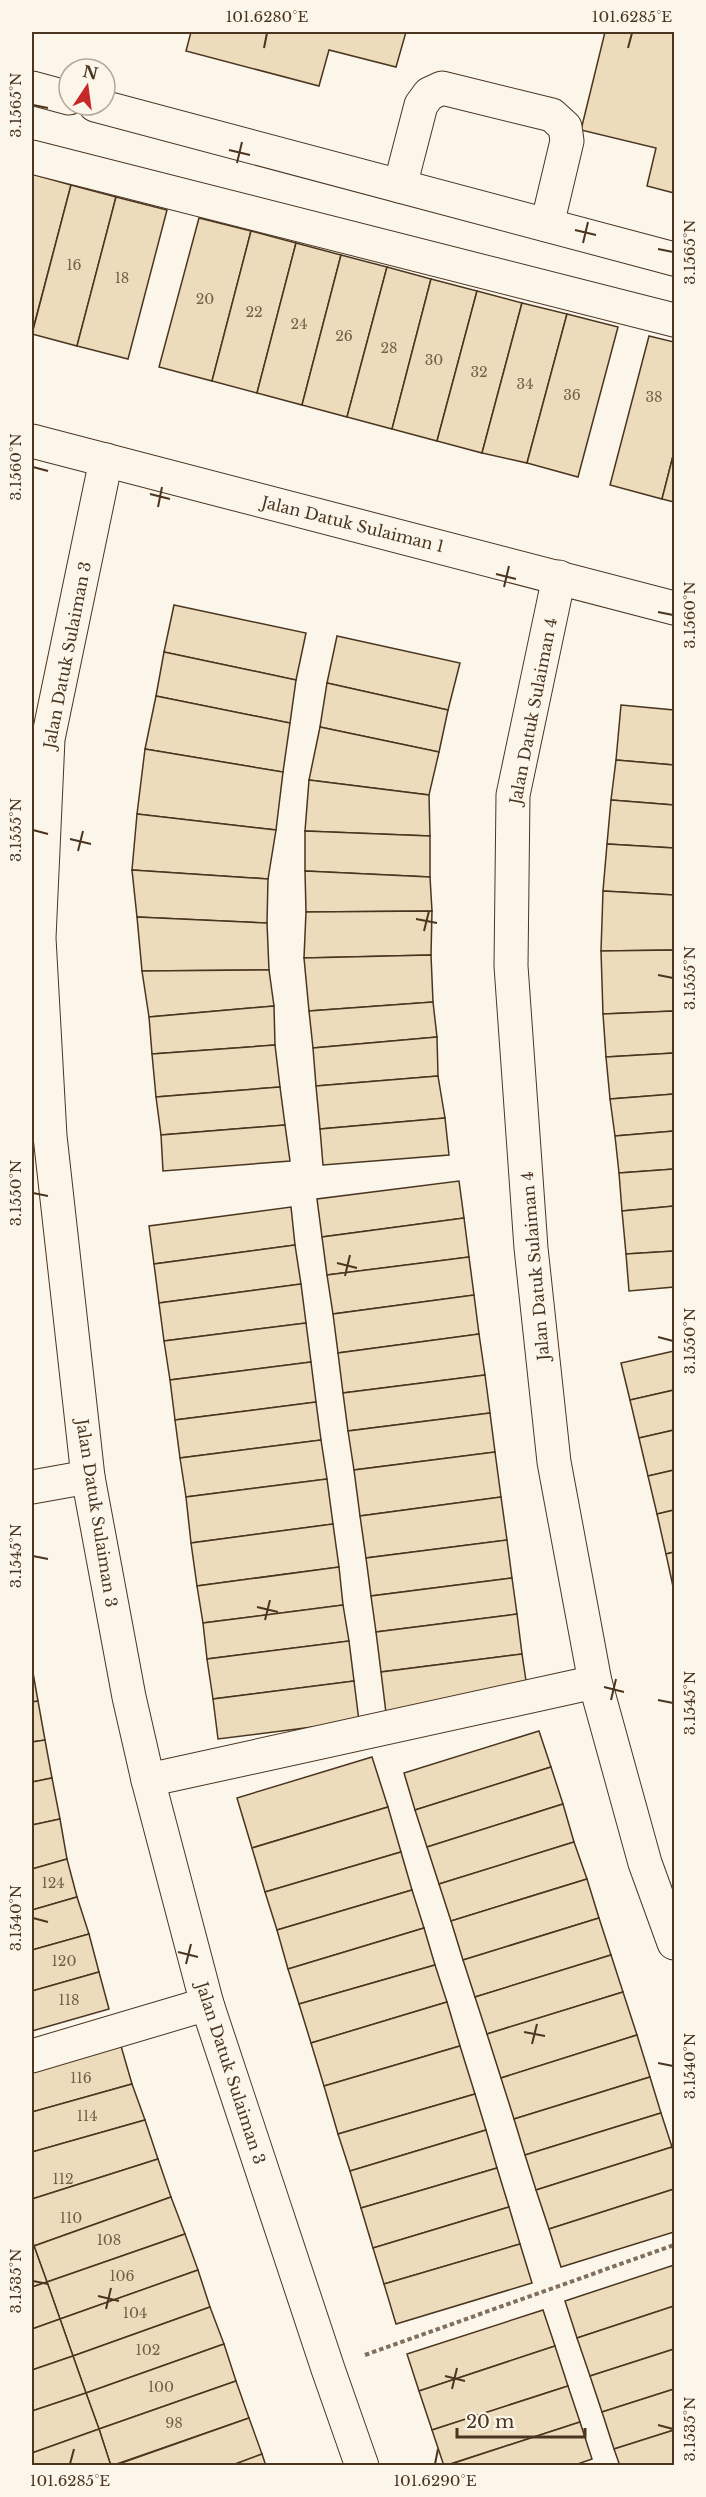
<svg xmlns="http://www.w3.org/2000/svg" width="706" height="2497" viewBox="0 0 706 2497" font-family="'Libre Baskerville',serif">
<rect width="100%" height="100%" fill="#fbf6e9"/>
<!-- building -->
<g fill="#ecdcbc" stroke="#4a3520" stroke-width="1.5">
<path d="M 191,32 L 406,32 L 396,67 L 329,50 L 319,86 L 186,51 Z"/>
<path d="M 605,32 L 674,32 L 674,193 L 647,186 L 656,148 L 581,130 Z"/>
<path d="M 32,174 L 71,185 L 32,333 Z"/>
<path d="M 71,185 L 116,197 L 77,346 L 32,334 Z"/>
<path d="M 116,197 L 167,210 L 128,359 L 77,346 Z"/>
<path d="M 199,218 L 251,231 L 212,381 L 159,367 Z"/>
<path d="M 251,231 L 296,243 L 257,393 L 212,381 Z"/>
<path d="M 296,243 L 341,255 L 302,405 L 257,393 Z"/>
<path d="M 341,255 L 387,267 L 347,417 L 302,405 Z"/>
<path d="M 387,267 L 431,279 L 392,429 L 347,417 Z"/>
<path d="M 431,279 L 477,291 L 437,441 L 392,429 Z"/>
<path d="M 477,291 L 522,303 L 482,453 L 437,441 Z"/>
<path d="M 522,303 L 567,314 L 527,463 L 482,453 Z"/>
<path d="M 567,314 L 618,327 L 578,477 L 527,463 Z"/>
<path d="M 649,336 L 674,342 L 674,452 L 662,499 L 610,485 Z"/>
<path d="M 674,452 L 674,502 L 662,499 Z"/>
<path d="M 174,605 L 306,633 L 296,680 L 164,652 Z"/>
<path d="M 337,636 L 460,663 L 448,710 L 327,683 Z"/>
<path d="M 164,652 L 296,680 L 290,723 L 156,696 Z"/>
<path d="M 327,683 L 448,710 L 439,752 L 320,727 Z"/>
<path d="M 156,696 L 290,723 L 283,772 L 145,749 Z"/>
<path d="M 621,705 L 674,710 L 674,765 L 616,760 Z"/>
<path d="M 320,727 L 439,752 L 429,795 L 309,780 Z"/>
<path d="M 145,749 L 283,772 L 276,830 L 137,814 Z"/>
<path d="M 616,760 L 674,765 L 674,805 L 611,800 Z"/>
<path d="M 309,780 L 429,795 L 430,836 L 305,831 Z"/>
<path d="M 611,800 L 674,805 L 674,848 L 607,844 Z"/>
<path d="M 137,814 L 276,830 L 268,879 L 132,870 Z"/>
<path d="M 305,831 L 430,836 L 430,877 L 305,871 Z"/>
<path d="M 607,844 L 674,848 L 674,895 L 603,891 Z"/>
<path d="M 132,870 L 268,879 L 267,923 L 137,917 Z"/>
<path d="M 305,871 L 430,877 L 432,911 L 306,912 Z"/>
<path d="M 603,891 L 674,895 L 674,950 L 601,951 Z"/>
<path d="M 432,911 L 431,955 L 304,958 L 306,912 Z"/>
<path d="M 137,917 L 267,923 L 269,970 L 142,971 Z"/>
<path d="M 674,950 L 674,1011 L 603,1014 L 601,951 Z"/>
<path d="M 431,955 L 433,1002 L 309,1011 L 304,958 Z"/>
<path d="M 269,970 L 274,1006 L 149,1017 L 142,971 Z"/>
<path d="M 433,1002 L 437,1037 L 313,1048 L 309,1011 Z"/>
<path d="M 274,1006 L 275,1045 L 152,1054 L 149,1017 Z"/>
<path d="M 674,1011 L 674,1053 L 606,1057 L 603,1014 Z"/>
<path d="M 437,1037 L 438,1076 L 316,1086 L 313,1048 Z"/>
<path d="M 275,1045 L 280,1087 L 156,1097 L 152,1054 Z"/>
<path d="M 674,1053 L 674,1094 L 610,1099 L 606,1057 Z"/>
<path d="M 438,1076 L 445,1118 L 320,1129 L 316,1086 Z"/>
<path d="M 280,1087 L 285,1125 L 161,1135 L 156,1097 Z"/>
<path d="M 674,1094 L 674,1131 L 615,1136 L 610,1099 Z"/>
<path d="M 445,1118 L 449,1155 L 323,1165 L 320,1129 Z"/>
<path d="M 285,1125 L 290,1161 L 163,1171 L 161,1135 Z"/>
<path d="M 674,1131 L 674,1169 L 619,1173 L 615,1136 Z"/>
<path d="M 674,1169 L 674,1206 L 622,1211 L 619,1173 Z"/>
<path d="M 459,1181 L 464,1218 L 322,1237 L 317,1199 Z"/>
<path d="M 674,1206 L 674,1251 L 626,1254 L 622,1211 Z"/>
<path d="M 291,1207 L 295,1245 L 154,1264 L 149,1226 Z"/>
<path d="M 464,1218 L 469,1257 L 327,1275 L 322,1237 Z"/>
<path d="M 295,1245 L 301,1284 L 159,1303 L 154,1264 Z"/>
<path d="M 674,1251 L 674,1287 L 629,1291 L 626,1254 Z"/>
<path d="M 469,1257 L 474,1295 L 333,1314 L 327,1275 Z"/>
<path d="M 301,1284 L 306,1323 L 164,1341 L 159,1303 Z"/>
<path d="M 474,1295 L 479,1334 L 338,1353 L 333,1314 Z"/>
<path d="M 306,1323 L 311,1362 L 170,1380 L 164,1341 Z"/>
<path d="M 479,1334 L 485,1375 L 343,1393 L 338,1353 Z"/>
<path d="M 674,1351 L 674,1390 L 630,1400 L 621,1363 Z"/>
<path d="M 311,1362 L 316,1402 L 175,1420 L 170,1380 Z"/>
<path d="M 485,1375 L 490,1413 L 348,1431 L 343,1393 Z"/>
<path d="M 674,1390 L 674,1430 L 639,1438 L 630,1400 Z"/>
<path d="M 316,1402 L 321,1440 L 180,1458 L 175,1420 Z"/>
<path d="M 490,1413 L 495,1452 L 354,1470 L 348,1431 Z"/>
<path d="M 674,1430 L 674,1470 L 648,1476 L 639,1438 Z"/>
<path d="M 321,1440 L 327,1479 L 186,1497 L 180,1458 Z"/>
<path d="M 495,1452 L 501,1497 L 360,1516 L 354,1470 Z"/>
<path d="M 674,1470 L 674,1510 L 657,1514 L 648,1476 Z"/>
<path d="M 327,1479 L 333,1524 L 191,1543 L 186,1497 Z"/>
<path d="M 501,1497 L 507,1540 L 366,1558 L 360,1516 Z"/>
<path d="M 674,1510 L 674,1552 L 666,1554 L 657,1514 Z"/>
<path d="M 333,1524 L 339,1567 L 197,1586 L 191,1543 Z"/>
<path d="M 507,1540 L 512,1578 L 371,1596 L 366,1558 Z"/>
<path d="M 674,1552 L 674,1591 L 666,1554 Z"/>
<path d="M 339,1567 L 343,1605 L 203,1623 L 197,1586 Z"/>
<path d="M 512,1578 L 517,1614 L 376,1632 L 371,1596 Z"/>
<path d="M 343,1605 L 349,1641 L 207,1659 L 203,1623 Z"/>
<path d="M 517,1614 L 522,1654 L 381,1672 L 376,1632 Z"/>
<path d="M 349,1641 L 354,1681 L 213,1699 L 207,1659 Z"/>
<path d="M 522,1654 L 528,1694 L 386,1713 L 381,1672 Z"/>
<path d="M 32,1667 L 38,1701 L 32,1702 Z"/>
<path d="M 354,1681 L 359,1721 L 218,1739 L 213,1699 Z"/>
<path d="M 38,1701 L 45,1740 L 32,1742 L 32,1702 Z"/>
<path d="M 539,1731 L 551,1767 L 415,1810 L 404,1773 Z"/>
<path d="M 45,1740 L 52,1778 L 32,1782 L 32,1742 Z"/>
<path d="M 372,1757 L 388,1807 L 252,1848 L 237,1798 Z"/>
<path d="M 551,1767 L 563,1804 L 427,1847 L 415,1810 Z"/>
<path d="M 52,1778 L 60,1819 L 32,1825 L 32,1782 Z"/>
<path d="M 563,1804 L 574,1842 L 439,1884 L 427,1847 Z"/>
<path d="M 388,1807 L 401,1852 L 265,1892 L 252,1848 Z"/>
<path d="M 60,1819 L 67,1859 L 32,1869 L 32,1825 Z"/>
<path d="M 574,1842 L 587,1879 L 451,1921 L 439,1884 Z"/>
<path d="M 401,1852 L 412,1890 L 277,1930 L 265,1892 Z"/>
<path d="M 67,1859 L 77,1897 L 32,1910 L 32,1869 Z"/>
<path d="M 587,1879 L 599,1918 L 463,1960 L 451,1921 Z"/>
<path d="M 412,1890 L 424,1928 L 288,1969 L 277,1930 Z"/>
<path d="M 77,1897 L 89,1934 L 32,1950 L 32,1910 Z"/>
<path d="M 599,1918 L 611,1955 L 475,1997 L 463,1960 Z"/>
<path d="M 424,1928 L 435,1965 L 299,2004 L 288,1969 Z"/>
<path d="M 89,1934 L 99,1972 L 32,1991 L 32,1950 Z"/>
<path d="M 611,1955 L 623,1992 L 487,2034 L 475,1997 Z"/>
<path d="M 435,1965 L 447,2002 L 311,2043 L 299,2004 Z"/>
<path d="M 99,1972 L 109,2009 L 32,2031 L 32,1991 Z"/>
<path d="M 623,1992 L 637,2035 L 501,2078 L 487,2034 Z"/>
<path d="M 447,2002 L 460,2046 L 324,2086 L 311,2043 Z"/>
<path d="M 637,2035 L 650,2077 L 514,2119 L 501,2078 Z"/>
<path d="M 121,2046 L 132,2084 L 32,2112 L 32,2071 Z"/>
<path d="M 460,2046 L 475,2094 L 338,2134 L 324,2086 Z"/>
<path d="M 650,2077 L 661,2113 L 525,2155 L 514,2119 Z"/>
<path d="M 132,2084 L 145,2120 L 32,2152 L 32,2112 Z"/>
<path d="M 475,2094 L 486,2130 L 350,2171 L 338,2134 Z"/>
<path d="M 661,2113 L 672,2147 L 536,2190 L 525,2155 Z"/>
<path d="M 145,2120 L 158,2159 L 32,2199 L 32,2152 Z"/>
<path d="M 486,2130 L 497,2168 L 361,2208 L 350,2171 Z"/>
<path d="M 672,2147 L 674,2154 L 674,2189 L 549,2229 L 536,2190 Z"/>
<path d="M 158,2159 L 171,2197 L 34,2246 L 32,2238 L 32,2199 Z"/>
<path d="M 497,2168 L 509,2207 L 373,2248 L 361,2208 Z"/>
<path d="M 674,2189 L 674,2232 L 561,2267 L 549,2229 Z"/>
<path d="M 171,2197 L 185,2234 L 47,2282 L 34,2246 Z"/>
<path d="M 509,2207 L 520,2244 L 384,2284 L 373,2248 Z"/>
<path d="M 185,2234 L 198,2270 L 60,2319 L 47,2282 Z"/>
<path d="M 520,2244 L 532,2283 L 396,2324 L 384,2284 Z"/>
<path d="M 34,2246 L 47,2282 L 32,2287 L 32,2247 Z"/>
<path d="M 674,2265 L 674,2306 L 577,2338 L 565,2301 Z"/>
<path d="M 198,2270 L 210,2307 L 73,2356 L 60,2319 Z"/>
<path d="M 47,2282 L 60,2319 L 32,2329 L 32,2287 Z"/>
<path d="M 674,2306 L 674,2349 L 590,2376 L 577,2338 Z"/>
<path d="M 210,2307 L 224,2344 L 86,2393 L 73,2356 Z"/>
<path d="M 543,2310 L 555,2346 L 419,2391 L 407,2354 Z"/>
<path d="M 60,2319 L 73,2356 L 32,2370 L 32,2329 Z"/>
<path d="M 224,2344 L 236,2381 L 99,2429 L 86,2393 Z"/>
<path d="M 555,2346 L 568,2386 L 432,2430 L 419,2391 Z"/>
<path d="M 674,2349 L 674,2389 L 602,2412 L 590,2376 Z"/>
<path d="M 73,2356 L 86,2393 L 32,2411 L 32,2370 Z"/>
<path d="M 236,2381 L 249,2418 L 111,2466 L 99,2429 Z"/>
<path d="M 568,2386 L 580,2422 L 444,2466 L 432,2430 Z"/>
<path d="M 674,2389 L 674,2430 L 614,2449 L 602,2412 Z"/>
<path d="M 86,2393 L 99,2429 L 32,2453 L 32,2411 Z"/>
<path d="M 249,2418 L 262,2454 L 230,2466 L 113,2466 Z"/>
<path d="M 580,2422 L 592,2459 L 572,2466 L 445,2466 Z"/>
<path d="M 99,2429 L 111,2466 L 32,2466 L 32,2453 Z"/>
<path d="M 674,2430 L 674,2466 L 620,2466 L 614,2449 Z"/>
<path d="M 262,2454 L 266,2466 L 230,2466 Z"/>
</g>
<g fill="none" stroke-linecap="round" stroke-linejoin="round">
<!-- minor casing -->
<g stroke="#4a3520" stroke-width="35">
<g id="minor">
<path d="M 32,88 L 69,98"/>
<path d="M 95,105 L 674,259"/>
<path d="M 32,157 L 674,320"/>
<path d="M 400,186 L 421,105 L 429,94 L 442,88 L 552,115 L 565,127 L 567,141 L 547,225"/>
<path d="M 32,441 L 674,608"/>
<path d="M 106,460 L 48,739 L 39,938 L 50,1136 L 88,1477 L 129,1697 L 148,1780 L 207,2004 L 328,2369 L 362,2466"/>
<path d="M 559,577 L 513,795 L 511,966 L 531,1248 L 554,1462 L 595,1682 L 645,1863 L 674,1943"/>
<path d="M 32,1487 L 88,1477"/>
<path d="M 148,1780 L 595,1682"/>
<path d="M 32,2056 L 207,2004"/>
</g>
</g>
<!-- path -->
<path stroke="#7f6f5c" stroke-width="4" stroke-dasharray="4.5 3" stroke-linecap="butt" d="M 365,2355 L 674,2245"/>
<!-- minor -->
<use href="#minor" stroke="#fbf6e9" stroke-width="33"/>
</g>
<!-- ticks -->
<path fill="none" stroke="#4a3520" stroke-width="2" d="M 264,48 L 267,33M 628,48 L 632,33M 33,105 L 48,108M 229,150 L 250,155M 237,163 L 242,142M 575,230 L 596,235M 583,243 L 588,222M 658,249 L 673,252M 33,467 L 48,471M 150,494 L 170,499M 158,507 L 162,487M 496,574 L 516,579M 504,587 L 509,566M 658,612 L 673,615M 33,830 L 48,834M 70,839 L 91,844M 78,851 L 83,831M 416,919 L 437,923M 424,931 L 429,911M 658,975 L 673,978M 33,1193 L 48,1196M 337,1263 L 357,1268M 345,1276 L 350,1255M 658,1337 L 673,1341M 33,1556 L 48,1559M 257,1607 L 278,1612M 265,1620 L 270,1600M 604,1687 L 624,1692M 611,1700 L 616,1679M 658,1700 L 673,1703M 33,1918 L 48,1922M 178,1952 L 198,1957M 186,1964 L 191,1944M 524,2032 L 545,2036M 532,2044 L 537,2024M 658,2063 L 673,2066M 33,2281 L 48,2284M 98,2296 L 119,2301M 106,2309 L 111,2288M 445,2376 L 465,2381M 452,2389 L 457,2368M 658,2425 L 673,2429M 70,2464 L 74,2449M 435,2464 L 438,2449"/>
<g text-anchor="middle" stroke-width="4.5" stroke-linejoin="round" paint-order="stroke">
<!-- number labels -->
<g font-size="14" fill="#725f47">
<text x="74" y="270">16</text>
<text x="122" y="283">18</text>
<text x="205" y="304">20</text>
<text x="254" y="317">22</text>
<text x="299" y="329">24</text>
<text x="344" y="341">26</text>
<text x="389" y="353">28</text>
<text x="434" y="365">30</text>
<text x="479" y="377">32</text>
<text x="525" y="389">34</text>
<text x="572" y="400">36</text>
<text x="654" y="402">38</text>
<text x="53" y="1888">124</text>
<text x="64" y="1966">120</text>
<text x="69" y="2005">118</text>
<text x="81" y="2083">116</text>
<text x="87" y="2121">114</text>
<text x="63" y="2184">112</text>
<text x="71" y="2223">110</text>
<text x="109" y="2245">108</text>
<text x="122" y="2281">106</text>
<text x="135" y="2318">104</text>
<text x="148" y="2355">102</text>
<text x="161" y="2392">100</text>
<text x="174" y="2428">98</text>
</g>
<!-- street labels -->
<g font-size="16" fill="#4a3520" stroke="#fbf6e9">
<text transform="translate(353 524) rotate(14)" y="6">Jalan Datuk Sulaiman 1</text>
<text transform="translate(67 655) rotate(-79)" y="6">Jalan Datuk Sulaiman 3</text>
<text transform="translate(533 711) rotate(-79)" y="6">Jalan Datuk Sulaiman 4</text>
<text transform="translate(535 1266) rotate(-95)" y="6">Jalan Datuk Sulaiman 4</text>
<text transform="translate(97 1513) rotate(81)" y="6">Jalan Datuk Sulaiman 3</text>
<text transform="translate(231 2073) rotate(72)" y="6">Jalan Datuk Sulaiman 3</text>
</g>
</g>
<!-- border -->
<rect width="706" height="2497" fill="none" stroke="#fbf6e9" stroke-width="66"/>
<!-- north arrow -->
<g transform="translate(87 87) rotate(13)"><circle r="28" fill="#fbf6e9" stroke="#b4a999" stroke-width="1.5"/>
<path d="M0-4.5L10 22L0 15L-10 22Z" fill="#c62828"/>
<text y="-9" font-size="16" font-weight="bold" text-anchor="middle" fill="#4a3520">N</text>
</g>
<!-- scale -->
<path d="M457 2428v9h128v-9" fill="none" stroke="#4a3520" stroke-width="3"/>
<text x="466" y="2428" font-size="18" fill="#4a3520" stroke="#fbf6e9" stroke-width="4.5" paint-order="stroke">20 m</text>
<rect x="33" y="33" width="640" height="2431" fill="none" stroke="#4a3520" stroke-width="2"/>
<g font-size="15" text-anchor="middle" fill="#4a3520">
<text x="267" y="22">101.6280°E</text>
<text x="632" y="22">101.6285°E</text>
<text transform="translate(16 105) rotate(-90)" y="5">3.1565°N</text>
<text transform="translate(690 252) rotate(-90)" y="5">3.1565°N</text>
<text transform="translate(16 467) rotate(-90)" y="5">3.1560°N</text>
<text transform="translate(690 615) rotate(-90)" y="5">3.1560°N</text>
<text transform="translate(16 830) rotate(-90)" y="5">3.1555°N</text>
<text transform="translate(690 978) rotate(-90)" y="5">3.1555°N</text>
<text transform="translate(16 1193) rotate(-90)" y="5">3.1550°N</text>
<text transform="translate(690 1341) rotate(-90)" y="5">3.1550°N</text>
<text transform="translate(16 1556) rotate(-90)" y="5">3.1545°N</text>
<text transform="translate(690 1703) rotate(-90)" y="5">3.1545°N</text>
<text transform="translate(16 1918) rotate(-90)" y="5">3.1540°N</text>
<text transform="translate(690 2066) rotate(-90)" y="5">3.1540°N</text>
<text transform="translate(16 2281) rotate(-90)" y="5">3.1535°N</text>
<text transform="translate(690 2429) rotate(-90)" y="5">3.1535°N</text>
<text x="70" y="2486">101.6285°E</text>
<text x="435" y="2486">101.6290°E</text>
</g>
</svg>
